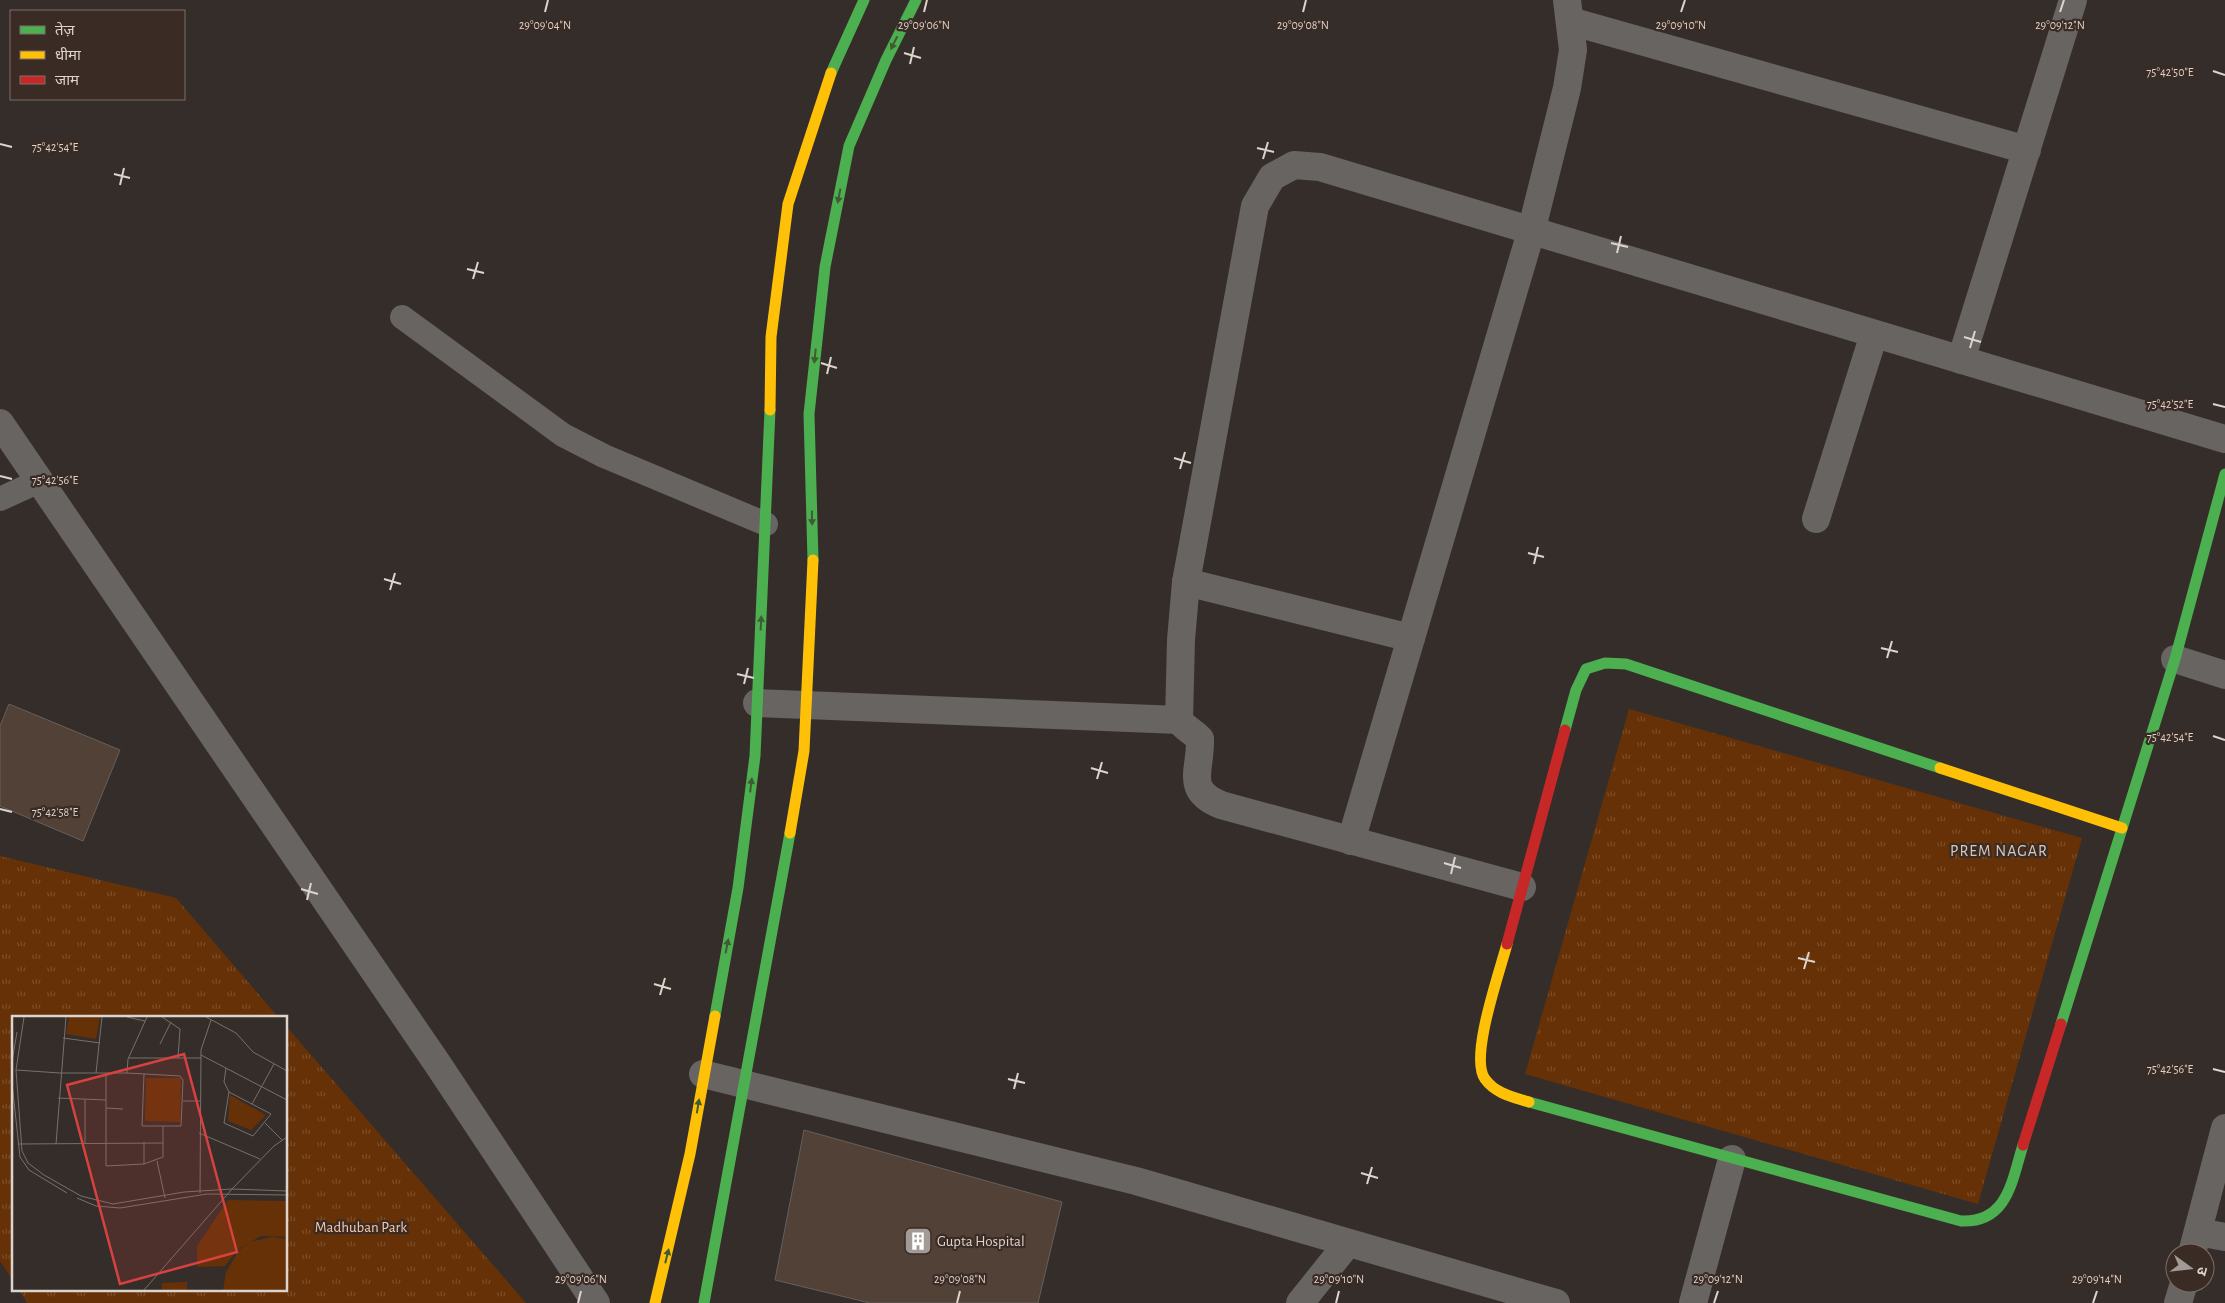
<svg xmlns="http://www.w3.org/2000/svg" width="2225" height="1303" viewBox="0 0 2225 1303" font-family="'Alegreya Sans','Noto Sans Devanagari',sans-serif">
<defs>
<pattern id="park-tufts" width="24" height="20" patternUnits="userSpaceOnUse" patternTransform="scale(1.25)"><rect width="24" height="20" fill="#663106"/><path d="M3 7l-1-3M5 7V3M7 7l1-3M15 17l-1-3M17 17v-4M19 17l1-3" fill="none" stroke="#7b4e29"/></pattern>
</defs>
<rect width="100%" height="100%" fill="#352d29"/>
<!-- park -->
<g fill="url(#park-tufts)">
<path d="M 1629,709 L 2082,838 L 1978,1204 L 1525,1074 Z"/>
<path d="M 0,856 L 176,898 L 278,1017 L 14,1017 L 14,1282 L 0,1261 Z"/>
<path d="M 286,1026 L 526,1303 L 27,1303 L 19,1289 L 286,1289 Z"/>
</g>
<!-- building -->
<g fill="#514137" stroke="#66605c">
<path d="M 9,704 L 120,750 L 83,841 L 0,806 L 0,726 Z"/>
<path d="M 804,1130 L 1062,1202 L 1038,1303 L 870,1303 L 775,1280 Z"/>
</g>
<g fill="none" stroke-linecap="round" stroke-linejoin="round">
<!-- lane -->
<g stroke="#686462" stroke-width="24">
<path d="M 402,317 L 563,435 L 604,456 L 766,524"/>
<path d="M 0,499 L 39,481"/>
</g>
<!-- street -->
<g stroke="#686462" stroke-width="28">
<path d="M 1570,21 L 2027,150"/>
<path d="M 1961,360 L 2073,0"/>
<path d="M 0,423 L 439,1066 L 596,1303"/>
<path d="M 1816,519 L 1874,334"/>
<path d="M 1186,582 L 1411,638"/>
<path d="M 2175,659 L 2225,675"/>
<path d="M 757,703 L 1179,720"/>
<path d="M 1351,841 L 1531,232 L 1567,88 L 1573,50 L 1567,0"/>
<path d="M 1522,887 L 1221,805 C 1184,790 1201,771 1200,739 C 1193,731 1185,729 1179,720 L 1181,640 L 1186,582 L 1255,206 L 1272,177 L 1294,165 L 1320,167 L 2225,439"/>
<path d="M 703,1074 L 1136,1181 L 1556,1303"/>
<path d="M 2198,1232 L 2225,1237"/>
<path d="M 2192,1253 L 2225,1128"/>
<path d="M 1300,1303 L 1348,1243"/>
<path d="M 1693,1303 L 1732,1159"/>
<path d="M 2178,1303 L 2184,1283"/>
</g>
<!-- fast -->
<g stroke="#4caf50" stroke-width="11">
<path d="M 831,73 L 864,0"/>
<path d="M 813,560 L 809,414 L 825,267 L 849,146 L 886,60 L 916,0"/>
<path d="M 1565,730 L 1576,690 L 1586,669 L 1605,663 L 1626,664 L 1940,768"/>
<path d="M 715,1016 L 738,888 L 755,756 L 770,410"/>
<path d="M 2061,1024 L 2175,659 L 2225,474"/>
<path d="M 1529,1102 L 1961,1221 C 2008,1223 2012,1180 2023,1145"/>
<path d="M 704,1303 L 790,833"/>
</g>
<!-- slow -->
<g stroke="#ffc107" stroke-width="11">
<path d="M 770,410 L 771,337 L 788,204 L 831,73"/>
<path d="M 1940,768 L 2122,828"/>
<path d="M 790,833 L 804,751 L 813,560"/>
<path d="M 1507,944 C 1500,971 1469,1058 1485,1079 C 1496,1094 1513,1097 1529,1102"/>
<path d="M 655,1303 L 690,1154 L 715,1016"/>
</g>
<!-- jam -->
<g stroke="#c62828" stroke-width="11">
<path d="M 1507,944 L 1565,730"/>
<path d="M 2023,1145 L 2061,1024"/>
</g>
</g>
<!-- one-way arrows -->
<defs><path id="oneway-solid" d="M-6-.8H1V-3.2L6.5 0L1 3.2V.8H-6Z" transform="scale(1.25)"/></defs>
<g fill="#405a33">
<use href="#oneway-solid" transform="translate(894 43) rotate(117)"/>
<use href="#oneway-solid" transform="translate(839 196) rotate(101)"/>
<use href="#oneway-solid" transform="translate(815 356) rotate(96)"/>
<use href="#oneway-solid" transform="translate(812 518) rotate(89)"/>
<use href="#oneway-solid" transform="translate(761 623) rotate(-87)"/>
<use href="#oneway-solid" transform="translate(751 785) rotate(-83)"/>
<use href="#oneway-solid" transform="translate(727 946) rotate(-79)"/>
<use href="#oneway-solid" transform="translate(698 1106) rotate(-81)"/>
<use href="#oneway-solid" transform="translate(667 1256) rotate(-76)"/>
</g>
<!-- ticks -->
<path fill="none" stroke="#ddd4ce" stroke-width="2" d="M 545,12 L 548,0M 924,12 L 927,0M 1303,12 L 1306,0M 1681,12 L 1685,0M 2060,12 L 2064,0M 904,53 L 921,58M 910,64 L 914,47M 2213,71 L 2225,75M 0,144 L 12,147M 1257,148 L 1274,152M 1263,159 L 1268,142M 114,174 L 130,178M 120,185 L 124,168M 1611,243 L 1628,247M 1617,253 L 1621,236M 467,269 L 484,273M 473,279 L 478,262M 1964,337 L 1981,342M 1970,348 L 1975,331M 821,363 L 837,368M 827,374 L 831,357M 2213,404 L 2225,407M 1174,458 L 1191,463M 1180,469 L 1185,452M 0,476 L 12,479M 1528,553 L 1544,557M 1534,564 L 1538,547M 384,579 L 401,584M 390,590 L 395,573M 1881,648 L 1898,652M 1887,658 L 1892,641M 737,674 L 754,678M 744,684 L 748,668M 2213,736 L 2225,740M 1091,768 L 1108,773M 1097,779 L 1102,762M 0,809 L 12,812M 1444,863 L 1461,868M 1451,874 L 1455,857M 301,889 L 318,894M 307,900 L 311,883M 1798,958 L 1815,962M 1804,969 L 1809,952M 654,984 L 671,989M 660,995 L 665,978M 2213,1069 L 2225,1072M 1008,1079 L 1025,1083M 1014,1089 L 1018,1073M 1361,1173 L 1378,1178M 1367,1184 L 1372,1167M 578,1303 L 581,1291M 957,1303 L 960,1291M 1336,1303 L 1339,1291M 1714,1303 L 1718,1291M 2093,1303 L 2097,1291"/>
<!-- icons -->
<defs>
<g id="building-square" transform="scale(1.4375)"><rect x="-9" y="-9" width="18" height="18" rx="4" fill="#a29a94" stroke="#3a2c24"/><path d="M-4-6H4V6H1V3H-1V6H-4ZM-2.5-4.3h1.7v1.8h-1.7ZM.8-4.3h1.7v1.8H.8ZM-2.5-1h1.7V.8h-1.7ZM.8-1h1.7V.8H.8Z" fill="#fff"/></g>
</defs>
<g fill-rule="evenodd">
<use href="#building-square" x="918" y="1241"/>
</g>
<g text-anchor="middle" stroke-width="4.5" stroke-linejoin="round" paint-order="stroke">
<!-- park labels -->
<g font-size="15" fill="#f7caaf" stroke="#3a2c24">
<text x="361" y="1232">Madhuban Park</text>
</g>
<!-- poi labels -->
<g font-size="15" fill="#ddd4ce" stroke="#3a2c24" text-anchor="start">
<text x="937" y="1246">Gupta Hospital</text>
</g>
<!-- neighbourhood labels -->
<g font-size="16" letter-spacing="1" fill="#d9c7bd" stroke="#3a2c24">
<text x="1999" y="856">PREM NAGAR</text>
</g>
</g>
<!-- overview -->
<g transform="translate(12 1016)">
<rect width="275" height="275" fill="#352d29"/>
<path d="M 260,221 L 275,223 L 275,274 L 211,274 L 214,256 L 227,234 L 238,226 ZM 175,266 L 175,274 L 150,274 L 150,267 Z" fill="#663106"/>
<path d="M 57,1 L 88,1 L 84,23 L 54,18 ZM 134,62 L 169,62 L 168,106 L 133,105 ZM 218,79 L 254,99 L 239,114 L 216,105 ZM 216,184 L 275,185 L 275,221 L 249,220 L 225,234 L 213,250 L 185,251 L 185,230 Z" fill="#663106"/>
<path fill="none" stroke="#78706b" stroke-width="1" d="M 12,1 L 4,54 L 10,135 L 16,147 L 32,159 L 69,180 L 101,188 L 172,176 L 220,173 L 275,175M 115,1 L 133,5M 150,1 L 168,13 L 166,42M 194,1 L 224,17 L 241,36 L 275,55M 51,22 L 88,27M 148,28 L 159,6M 189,39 L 275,84M 117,42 L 189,42M 0,46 L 5,16M 214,52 L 212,66 L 217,76 L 259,98 L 241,120 L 212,107 L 217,76M 4,54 L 48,57 L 115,57 L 168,60 L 171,64 L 169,110 L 130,110 L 132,58M 84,57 L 90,1M 94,57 L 94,150 L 132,148 L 151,141 L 151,110M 115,57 L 116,43 L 135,1M 0,67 L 8,141 L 17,154 L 55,177M 46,82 L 94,84M 171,85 L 188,85M 240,88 L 262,48M 94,92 L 111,93M 253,107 L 270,124M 187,117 L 248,143M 132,126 L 132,148M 73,127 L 73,83M 7,128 L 151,127M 44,128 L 54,1M 145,145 L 153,182M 188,177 L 189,34 L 199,4M 65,182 L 84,190 L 108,192 L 195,178 L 275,179M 132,274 L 220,173 L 262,130 L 275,121"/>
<path fill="#d74241" fill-opacity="0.15" stroke="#d74241" stroke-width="2.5" d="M 172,38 L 225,236 L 108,268 L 55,69 Z"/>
<rect width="275" height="275" fill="none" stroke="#ddd4ce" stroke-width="2.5"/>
</g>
<g font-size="12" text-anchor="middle" fill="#ddd4ce" stroke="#3a2c24" stroke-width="4.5" stroke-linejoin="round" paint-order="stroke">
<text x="545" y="29">29°09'04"N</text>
<text x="924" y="29">29°09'06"N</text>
<text x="1303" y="29">29°09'08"N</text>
<text x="1681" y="29">29°09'10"N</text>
<text x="2060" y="29">29°09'12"N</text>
<text x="2170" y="76">75°42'50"E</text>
<text x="55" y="151">75°42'54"E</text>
<text x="2170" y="408">75°42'52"E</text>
<text x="55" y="484">75°42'56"E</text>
<text x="2170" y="741">75°42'54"E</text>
<text x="55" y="816">75°42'58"E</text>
<text x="2170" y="1073">75°42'56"E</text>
<text x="581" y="1283">29°09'06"N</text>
<text x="960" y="1283">29°09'08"N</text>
<text x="1339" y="1283">29°09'10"N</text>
<text x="1718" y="1283">29°09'12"N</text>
<text x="2097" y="1283">29°09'14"N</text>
</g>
<!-- legend -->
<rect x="10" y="10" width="175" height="90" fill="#3a2c24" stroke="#7b6f68"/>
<rect x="20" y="26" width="25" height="8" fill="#4caf50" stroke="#7b6f68"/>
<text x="55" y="35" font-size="15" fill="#ddd4ce">तेज़</text>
<rect x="20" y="51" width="25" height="8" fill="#ffc107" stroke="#7b6f68"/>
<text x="55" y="60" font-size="15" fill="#ddd4ce">धीमा</text>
<rect x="20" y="76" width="25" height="8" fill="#c62828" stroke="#7b6f68"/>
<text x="55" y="85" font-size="15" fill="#ddd4ce">जाम</text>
<!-- north arrow -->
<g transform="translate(2190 1268) rotate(105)"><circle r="24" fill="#3a2c24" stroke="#7b6f68"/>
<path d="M0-4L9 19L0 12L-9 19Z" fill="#a29a94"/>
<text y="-8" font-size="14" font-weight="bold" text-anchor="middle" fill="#ddd4ce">उ</text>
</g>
</svg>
